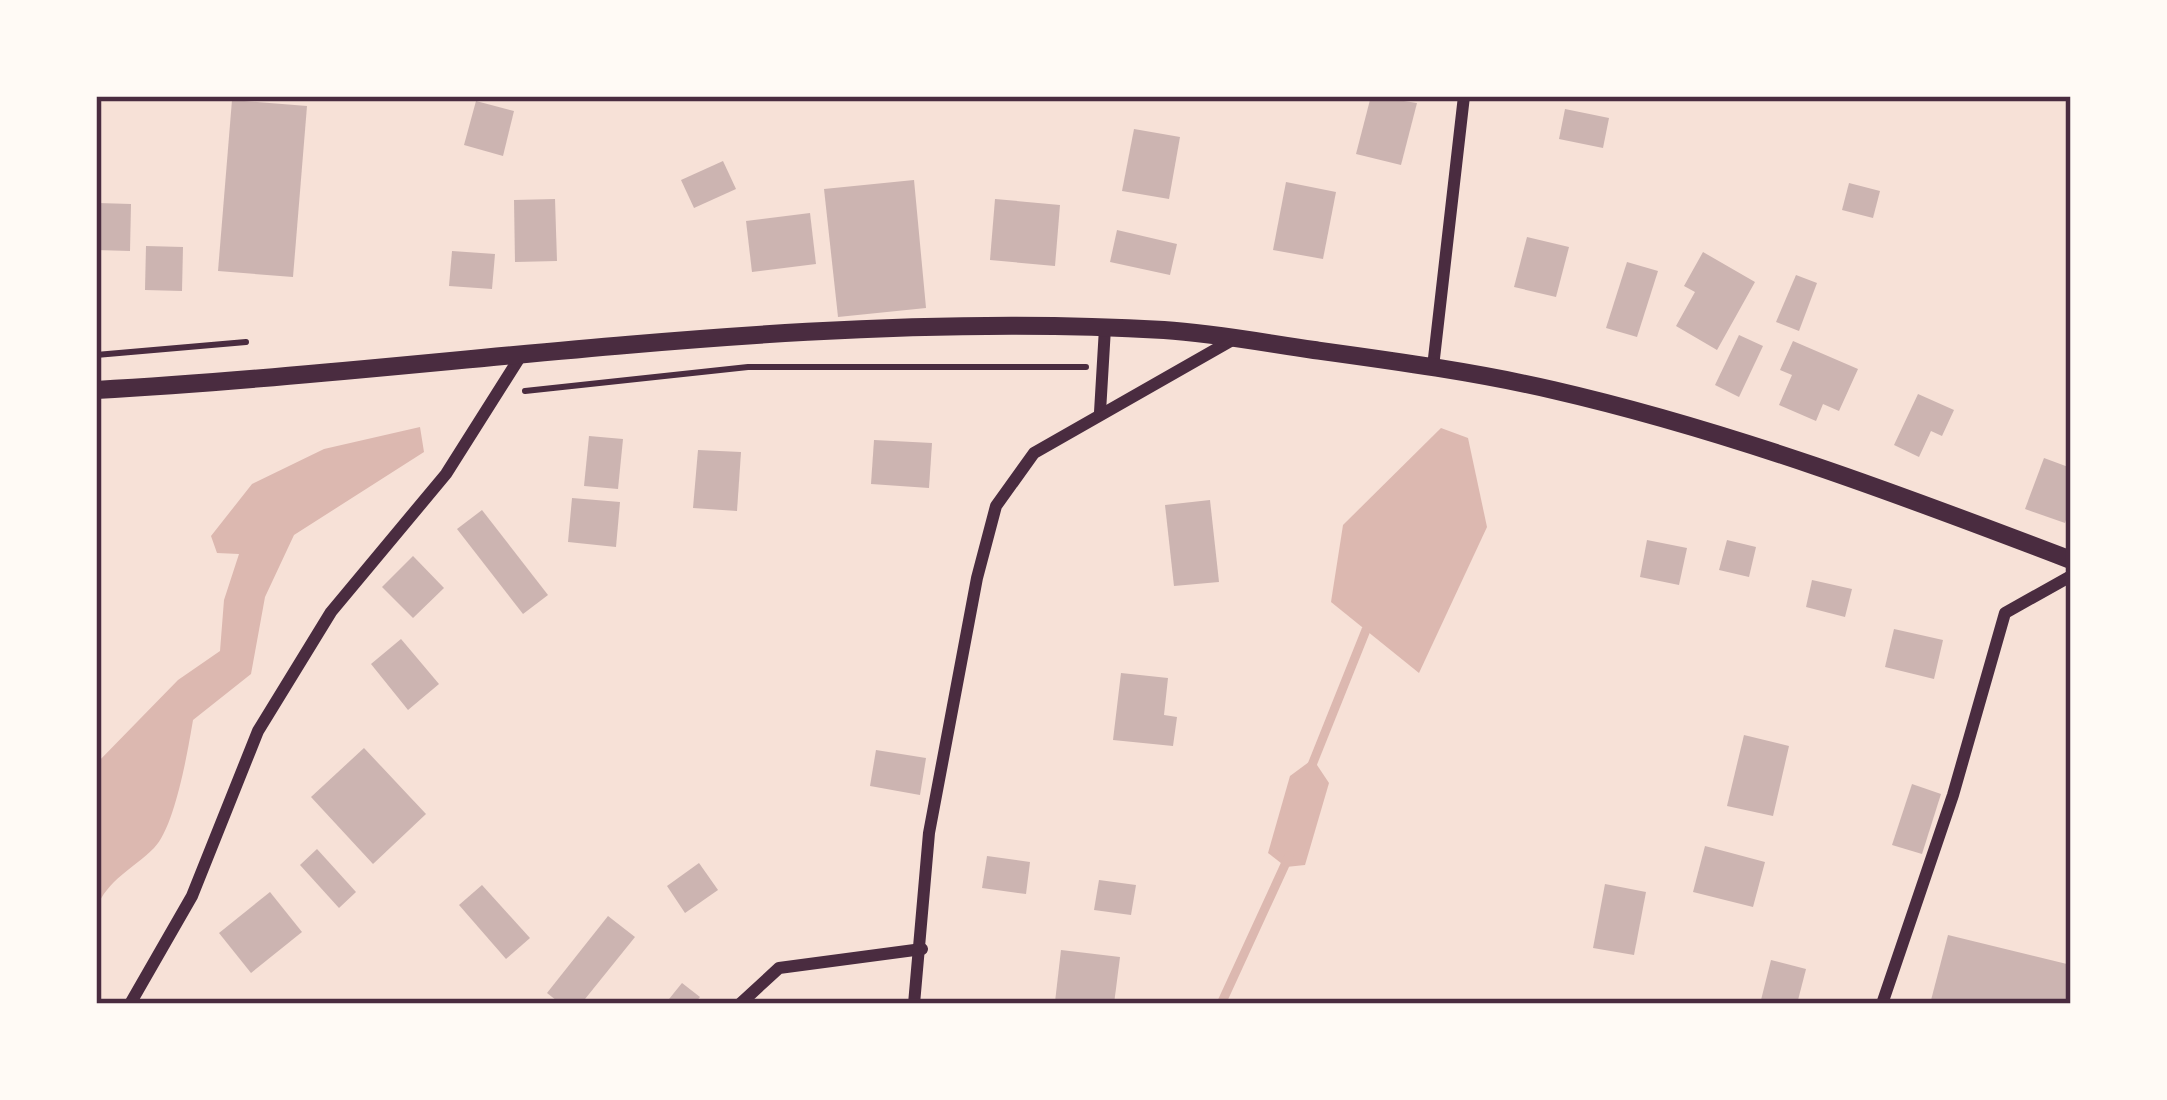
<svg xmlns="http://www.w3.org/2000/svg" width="2167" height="1100" viewBox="0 0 2167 1100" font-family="Rubik,sans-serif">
<rect width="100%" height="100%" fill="#f7e1d7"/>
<!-- water -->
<g fill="#dcb8b0">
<path d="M 420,427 L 424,452 L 294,535 L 265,597 L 251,674 L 193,720 C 188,750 175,827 154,848 C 132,870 108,879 96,909 L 96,764 L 178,680 L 220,651 L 224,600 L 239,554 L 217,553 L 211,536 L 252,484 L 324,449 Z"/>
<path d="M 1441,428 L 1468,438 L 1487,527 L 1419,673 L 1331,602 L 1343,525 Z"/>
<path d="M 1313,759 L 1329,783 L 1305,865 L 1286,867 L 1268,853 L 1290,776 Z"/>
</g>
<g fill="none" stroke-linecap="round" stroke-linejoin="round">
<!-- stream -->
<g stroke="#dcb8b0" stroke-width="9">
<path d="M 1310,770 L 1366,630"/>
<path d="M 1221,1004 L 1289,856"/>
</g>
</g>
<!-- building -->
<g fill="#ccb4b1">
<path d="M 1371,96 L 1417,103 L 1401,165 L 1356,154 Z"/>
<path d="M 232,100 L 307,106 L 293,277 L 218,271 Z"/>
<path d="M 476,101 L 514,111 L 503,156 L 464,145 Z"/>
<path d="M 1565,109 L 1609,118 L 1603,148 L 1559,139 Z"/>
<path d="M 1134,129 L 1180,137 L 1169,199 L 1122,191 Z"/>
<path d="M 723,161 L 736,189 L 694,208 L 681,180 Z"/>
<path d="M 914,180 L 926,308 L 838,317 L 824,189 Z"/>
<path d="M 1286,182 L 1336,192 L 1323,259 L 1273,250 Z"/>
<path d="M 1849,183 L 1880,191 L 1873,218 L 1842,210 Z"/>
<path d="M 555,199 L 557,261 L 515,262 L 514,200 Z"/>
<path d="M 995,199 L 1060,205 L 1055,266 L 990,260 Z"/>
<path d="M 98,203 L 131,204 L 130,251 L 96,250 Z"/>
<path d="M 810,213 L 816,264 L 752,272 L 746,221 Z"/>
<path d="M 1117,230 L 1177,244 L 1170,275 L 1110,262 Z"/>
<path d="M 1527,237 L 1569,247 L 1556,297 L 1514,287 Z"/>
<path d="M 146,246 L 183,247 L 182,291 L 145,290 Z"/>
<path d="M 452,251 L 495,254 L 492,289 L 449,286 Z"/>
<path d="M 1703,252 L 1755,282 L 1717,350 L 1676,326 L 1695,292 L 1684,286 Z"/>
<path d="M 1627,262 L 1658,271 L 1637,337 L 1606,328 Z"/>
<path d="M 1796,275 L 1817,283 L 1799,331 L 1776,322 Z"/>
<path d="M 1739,335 L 1763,346 L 1739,397 L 1715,385 Z"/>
<path d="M 1793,341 L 1858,369 L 1839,411 L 1823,404 L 1816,421 L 1779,405 L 1792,375 L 1780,370 Z"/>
<path d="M 1918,394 L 1954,410 L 1942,436 L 1931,431 L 1919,457 L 1894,445 Z"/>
<path d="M 589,436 L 623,439 L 618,489 L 584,486 Z"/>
<path d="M 874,440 L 932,443 L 929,488 L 871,484 Z"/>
<path d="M 698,450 L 741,452 L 737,511 L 693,508 Z"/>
<path d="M 2044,458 L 2071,468 L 2071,505 L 2065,523 L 2025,509 Z"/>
<path d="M 572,498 L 620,502 L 616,547 L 568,542 Z"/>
<path d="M 1210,500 L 1219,582 L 1174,586 L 1165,505 Z"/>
<path d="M 482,510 L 548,595 L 523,614 L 457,529 Z"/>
<path d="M 1647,540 L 1687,548 L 1679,585 L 1640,577 Z"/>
<path d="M 1727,540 L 1756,547 L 1749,577 L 1719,570 Z"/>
<path d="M 413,556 L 444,588 L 413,618 L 382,587 Z"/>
<path d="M 1812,580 L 1852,589 L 1845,617 L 1806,607 Z"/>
<path d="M 1894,629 L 1943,640 L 1934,679 L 1885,667 Z"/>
<path d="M 401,639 L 439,684 L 408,710 L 371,664 Z"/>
<path d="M 1121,673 L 1168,678 L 1164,715 L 1177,717 L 1173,746 L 1113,740 Z"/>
<path d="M 1744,735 L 1789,746 L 1773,816 L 1727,806 Z"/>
<path d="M 364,748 L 426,814 L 373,864 L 311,797 Z"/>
<path d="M 876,750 L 926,758 L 920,795 L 870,786 Z"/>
<path d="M 1912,784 L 1941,794 L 1922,854 L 1892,845 Z"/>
<path d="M 1705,846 L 1765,862 L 1753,907 L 1693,892 Z"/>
<path d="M 317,849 L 356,892 L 339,908 L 300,865 Z"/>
<path d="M 987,856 L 1030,862 L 1026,894 L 982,888 Z"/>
<path d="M 699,863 L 718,890 L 685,913 L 667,886 Z"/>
<path d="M 1099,880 L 1136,885 L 1131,915 L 1094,910 Z"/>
<path d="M 1605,884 L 1646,892 L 1634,955 L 1593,948 Z"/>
<path d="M 482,885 L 530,938 L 506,959 L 459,905 Z"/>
<path d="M 270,892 L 302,932 L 251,973 L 219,933 Z"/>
<path d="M 608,916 L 635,937 L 581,1004 L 561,1004 L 547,993 Z"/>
<path d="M 1948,935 L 2071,965 L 2071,1004 L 1930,1004 Z"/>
<path d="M 1061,950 L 1120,957 L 1114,1004 L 1055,1002 Z"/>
<path d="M 1771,960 L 1806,969 L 1797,1004 L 1760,1004 Z"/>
<path d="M 682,983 L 700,997 L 694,1004 L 665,1004 Z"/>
</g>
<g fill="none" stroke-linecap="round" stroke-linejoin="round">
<!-- path -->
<g stroke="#4a2c40" stroke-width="6">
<path d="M 96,355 L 246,342"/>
<path d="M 525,391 L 748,367 L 1086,367"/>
</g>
<!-- minor -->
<g stroke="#4a2c40" stroke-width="12">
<path d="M 1433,367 L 1464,96"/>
<path d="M 1100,412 L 1105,328"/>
<path d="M 130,1004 L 192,896 L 258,731 L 331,612 L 446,474 L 520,357"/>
<path d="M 740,1004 L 779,968 L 922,949"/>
<path d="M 914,1004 L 929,833 L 977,578 L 996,506 L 1034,453 L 1234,339"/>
<path d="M 1882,1004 L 1953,795 L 2005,613 L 2071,576"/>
</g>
<!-- tertiary -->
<path stroke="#4a2c40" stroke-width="18" d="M 96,390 C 451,370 808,309 1164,330 C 1214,333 1265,343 1314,350 C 1394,361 1475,372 1553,390 C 1731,431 1901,495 2071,560"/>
</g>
<!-- border -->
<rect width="2167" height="1100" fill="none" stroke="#fffaf5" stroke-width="198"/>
<rect x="99" y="99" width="1969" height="902" fill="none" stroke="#4a2c40" stroke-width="4.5"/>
</svg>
